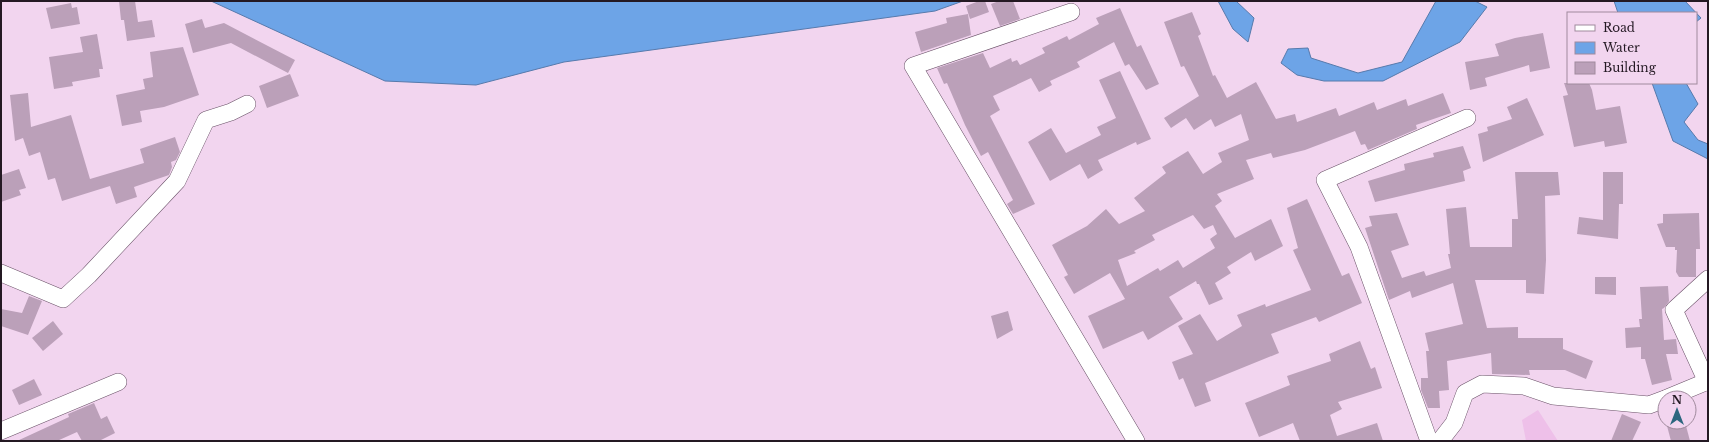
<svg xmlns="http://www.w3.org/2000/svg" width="1709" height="442" viewBox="0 0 1709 442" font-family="'Libre Baskerville',serif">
<rect width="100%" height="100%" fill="#f2d5ef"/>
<!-- green -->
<path fill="#eec0e9" d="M 1538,410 L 1558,441 L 1526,441 L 1522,420 Z"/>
<!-- water -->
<g fill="#6da4e7" stroke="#577aac">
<path d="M 211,1 L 963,1 L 935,11 L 564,62 L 476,85 L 385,81 Z"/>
<path d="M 1218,1 L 1236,1 L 1254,18 L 1248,42 L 1233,29 Z"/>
<path d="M 1436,1 L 1475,1 L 1487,7 L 1460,42 L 1383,81 L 1324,81 L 1297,75 L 1281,63 L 1288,49 L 1308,48 L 1311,58 L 1358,73 L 1402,62 Z"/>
<path d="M 1614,1 L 1685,1 L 1701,18 L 1696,22 L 1696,13 L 1618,13 Z"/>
<path d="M 1652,83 L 1686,83 L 1698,104 L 1684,122 L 1698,140 L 1708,144 L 1708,159 L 1673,141 Z"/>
</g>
<!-- building -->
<g fill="#bba0b9" fill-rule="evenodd">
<path d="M 119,1 L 135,1 L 138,22 L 152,20 L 155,37 L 127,41 L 124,20 L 121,20 Z"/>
<path d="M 979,1 L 985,1 L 989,12 L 970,19 L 966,6 Z"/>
<path d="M 999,1 L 1013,1 L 1020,19 L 1000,26 L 991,4 Z"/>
<path d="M 71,3 L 72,8 L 77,7 L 80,24 L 51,29 L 46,8 Z"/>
<path d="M 1120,8 L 1137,47 L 1141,45 L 1159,84 L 1146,90 L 1129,64 L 1125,66 L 1114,42 L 1077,62 L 1080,67 L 1050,81 L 1052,85 L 1039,92 L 1031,78 L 993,96 L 1000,110 L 990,116 L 1035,204 L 1013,214 L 1007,204 L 1013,200 L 988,152 L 981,156 L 965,125 L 947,83 L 944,84 L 937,68 L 983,53 L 990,68 L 1011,58 L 1012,62 L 1017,60 L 1020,65 L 1045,53 L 1042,48 L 1067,36 L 1069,40 L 1099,24 L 1096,18 Z"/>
<path d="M 1192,12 L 1201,34 L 1198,36 L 1213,76 L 1215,75 L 1227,98 L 1256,82 L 1276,119 L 1295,114 L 1297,122 L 1336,108 L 1339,116 L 1374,102 L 1377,110 L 1406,99 L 1408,106 L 1443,93 L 1451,113 L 1416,125 L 1417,129 L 1368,150 L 1365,144 L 1361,145 L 1355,131 L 1305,150 L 1273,158 L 1271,153 L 1246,160 L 1254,179 L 1217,194 L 1222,201 L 1215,206 L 1235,238 L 1271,219 L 1283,246 L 1255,261 L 1251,252 L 1227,267 L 1231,273 L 1215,283 L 1223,299 L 1209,305 L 1199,284 L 1197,284 L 1196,281 L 1169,297 L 1183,319 L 1148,340 L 1143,331 L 1103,349 L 1088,316 L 1125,299 L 1110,273 L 1074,294 L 1064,277 L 1068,275 L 1052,245 L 1087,226 L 1106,209 L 1119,224 L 1145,211 L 1134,198 L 1166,173 L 1162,167 L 1188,151 L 1203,174 L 1222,162 L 1218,153 L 1249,140 L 1241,114 L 1215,127 L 1211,119 L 1194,130 L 1186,118 L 1171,128 L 1164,118 L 1199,96 L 1184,66 L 1181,67 L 1164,22 ZM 1193,215 L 1204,229 L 1213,225 L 1217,234 L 1210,239 L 1215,248 L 1183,268 L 1178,260 L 1160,271 L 1158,268 L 1127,286 L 1118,260 L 1136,253 L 1134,251 L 1155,240 L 1152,235 Z"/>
<path d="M 968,14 L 971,35 L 921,52 L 915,32 L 947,23 L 946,18 Z"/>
<path d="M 202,19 L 205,28 L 224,23 L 295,60 L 288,73 L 231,43 L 193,53 L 185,24 Z"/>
<path d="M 1543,33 L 1550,68 L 1530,72 L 1529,65 L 1485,78 L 1487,86 L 1470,90 L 1465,62 L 1499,56 L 1495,44 L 1515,38 Z"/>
<path d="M 97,34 L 103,69 L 99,69 L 100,77 L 72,82 L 73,86 L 54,89 L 49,57 L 83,52 L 80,37 Z"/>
<path d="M 183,47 L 199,95 L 164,107 L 140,111 L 142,122 L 122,126 L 116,95 L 145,89 L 143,79 L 153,77 L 150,52 Z"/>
<path d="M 1120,71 L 1151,139 L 1137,145 L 1136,142 L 1098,160 L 1103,170 L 1088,179 L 1080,164 L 1050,181 L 1028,142 L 1051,128 L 1066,153 L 1101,135 L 1097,127 L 1116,118 L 1099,80 Z"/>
<path d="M 290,74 L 299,96 L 267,108 L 259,86 Z"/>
<path d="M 1564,83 L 1589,83 L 1592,90 L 1596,110 L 1620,106 L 1627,143 L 1605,147 L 1604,141 L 1574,147 L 1563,96 L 1568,95 Z"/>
<path d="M 28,93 L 31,127 L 71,115 L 90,179 L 144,163 L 140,149 L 175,137 L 180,152 L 176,160 L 171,162 L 172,167 L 169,175 L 134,187 L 137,197 L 116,204 L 110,186 L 62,201 L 55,178 L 48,180 L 40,152 L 29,156 L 23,138 L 15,141 L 10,95 Z"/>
<path d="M 1527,98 L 1544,135 L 1483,162 L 1478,134 L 1488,131 L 1487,127 L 1512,119 L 1507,107 Z"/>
<path d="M 1463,146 L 1471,168 L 1463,171 L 1465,181 L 1375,202 L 1368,181 L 1405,170 L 1404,164 L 1434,157 L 1433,153 Z"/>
<path d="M 19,169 L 26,188 L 19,190 L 21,195 L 1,202 L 1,175 Z"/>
<path d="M 1515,172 L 1558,172 L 1560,195 L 1545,196 L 1546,260 L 1544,294 L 1526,293 L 1526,280 L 1475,280 L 1487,328 L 1518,327 L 1518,338 L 1563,338 L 1563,349 L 1593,361 L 1586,379 L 1565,370 L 1529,370 L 1530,375 L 1492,374 L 1491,353 L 1447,361 L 1449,390 L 1439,391 L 1440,408 L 1428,408 L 1421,390 L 1421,378 L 1428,378 L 1426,351 L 1429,351 L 1425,333 L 1463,324 L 1453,283 L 1412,298 L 1410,291 L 1389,300 L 1365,228 L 1372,226 L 1369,216 L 1397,213 L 1409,245 L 1391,251 L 1402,278 L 1424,271 L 1426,276 L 1451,268 L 1448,254 L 1450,254 L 1446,209 L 1466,207 L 1470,247 L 1512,247 L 1512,219 L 1518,219 Z"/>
<path d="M 1603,172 L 1623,172 L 1623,204 L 1619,204 L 1618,239 L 1577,234 L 1579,217 L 1603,220 Z"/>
<path d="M 1307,199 L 1342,276 L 1349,273 L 1362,303 L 1319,322 L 1316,317 L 1271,334 L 1279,353 L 1205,383 L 1211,401 L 1195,407 L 1183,378 L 1179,380 L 1172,362 L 1193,354 L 1178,326 L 1200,314 L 1217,341 L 1242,326 L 1237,315 L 1265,304 L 1266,307 L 1311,290 L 1293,250 L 1298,248 L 1287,208 Z"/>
<path d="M 1699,213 L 1700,249 L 1696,249 L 1696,277 L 1679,277 L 1676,272 L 1677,250 L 1675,250 L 1675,247 L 1666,247 L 1657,224 L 1663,223 L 1663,214 Z"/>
<path d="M 1595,277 L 1616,277 L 1616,295 L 1595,294 Z"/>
<path d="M 1668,286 L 1669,301 L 1664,308 L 1662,309 L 1664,340 L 1676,339 L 1678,354 L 1666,354 L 1672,380 L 1652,385 L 1645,359 L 1641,359 L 1641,347 L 1626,348 L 1625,328 L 1640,327 L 1639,319 L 1642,319 L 1640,287 Z"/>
<path d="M 29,296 L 42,301 L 28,335 L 1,326 L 1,309 L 22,313 Z"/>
<path d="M 1008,311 L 1013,330 L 997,339 L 991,316 Z"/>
<path d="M 53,321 L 63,334 L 43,351 L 32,338 Z"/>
<path d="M 1360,341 L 1371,369 L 1375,367 L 1382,388 L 1338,402 L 1342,409 L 1330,415 L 1337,436 L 1377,423 L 1383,441 L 1300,441 L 1293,423 L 1259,437 L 1245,403 L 1290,385 L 1287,376 L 1331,361 L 1329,354 Z"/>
<path d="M 34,379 L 42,395 L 19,405 L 12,390 Z"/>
<path d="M 94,403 L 101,419 L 107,416 L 115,433 L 99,441 L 82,441 L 77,432 L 57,441 L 17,441 L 69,417 L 68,414 Z"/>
<path d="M 1622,414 L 1641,422 L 1632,441 L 1611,441 Z"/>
<path d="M 1666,422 L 1685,422 L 1690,441 L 1671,441 Z"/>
</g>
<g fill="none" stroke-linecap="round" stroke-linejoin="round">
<!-- minor casing -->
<g stroke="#695167" stroke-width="18">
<g id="minor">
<path d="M 1071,12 L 913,66 L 1136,441"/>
<path d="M 1,273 L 63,299 L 89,275 L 177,181 L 206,120 L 231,112 L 247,104"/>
<path d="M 1707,382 L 1674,310 L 1708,279"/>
<path d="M 1667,398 L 1708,381"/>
<path d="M 1,431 L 118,382"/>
<path d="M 1429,441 L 1359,247 L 1325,180 L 1467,118"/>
<path d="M 1440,441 L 1454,423 L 1465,393 L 1482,384 L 1524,386 L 1553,396 L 1649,405 L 1665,399"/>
</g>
</g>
<!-- minor -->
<use href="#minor" stroke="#fff" stroke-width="17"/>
</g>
<!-- border -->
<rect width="1709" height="442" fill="none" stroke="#241923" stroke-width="4"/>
<!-- legend -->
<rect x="1567" y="12" width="130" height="72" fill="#f2d5ef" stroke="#a08a9d"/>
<rect x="1575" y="25" width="20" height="6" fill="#ffffff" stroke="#a08a9d"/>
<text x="1603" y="32" font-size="12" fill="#241923">Road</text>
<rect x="1575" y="42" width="20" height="12" fill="#6da4e7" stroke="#a08a9d"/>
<text x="1603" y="52" font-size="12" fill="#241923">Water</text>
<rect x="1575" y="62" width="20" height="12" fill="#bba0b9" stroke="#a08a9d"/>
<text x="1603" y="72" font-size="12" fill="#241923">Building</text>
<!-- north arrow -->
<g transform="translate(1677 410)"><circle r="19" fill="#f2d5ef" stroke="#a08a9d"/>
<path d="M0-3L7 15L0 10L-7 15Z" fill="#2c667f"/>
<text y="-6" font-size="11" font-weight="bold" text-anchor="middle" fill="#241923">N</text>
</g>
</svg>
